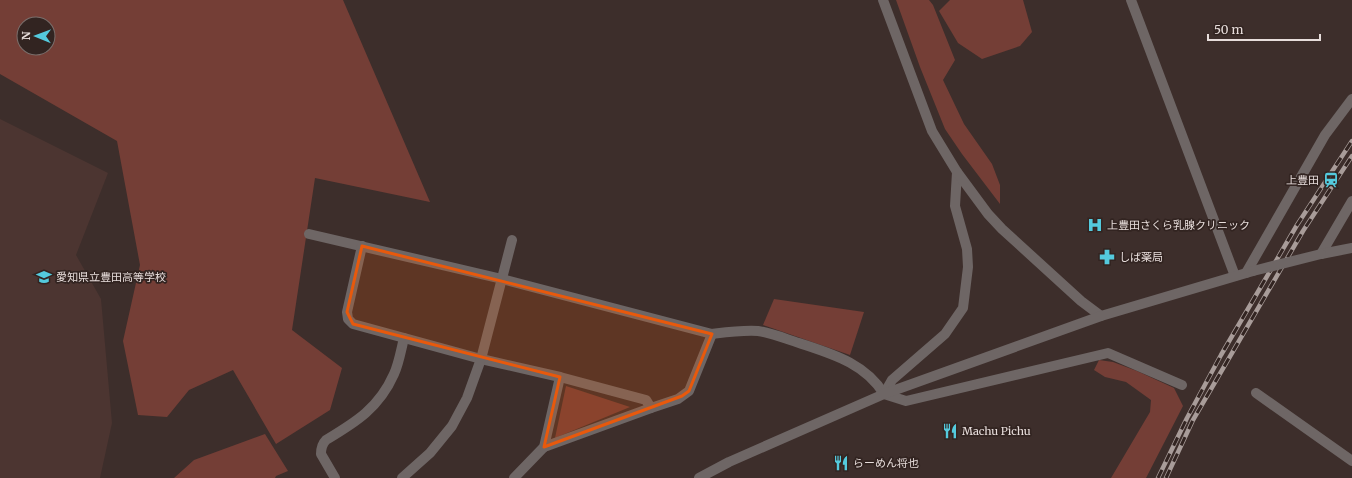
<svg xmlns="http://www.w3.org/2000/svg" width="1352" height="478" viewBox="0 0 1352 478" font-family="Merriweather,'Noto Sans JP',serif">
<rect width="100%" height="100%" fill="#3d2e2b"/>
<!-- built -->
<path fill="#4c3531" d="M 0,119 L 108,173 L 76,255 L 101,299 L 112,423 L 100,478 L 0,478 Z"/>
<!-- green -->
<g fill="#743e36" fill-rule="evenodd">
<path d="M 0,0 L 343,0 L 430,202 L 315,178 L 292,330 L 342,368 L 330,410 L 276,444 L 233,370 L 189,390 L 167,417 L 138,415 L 123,341 L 140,265 L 117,141 L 0,74 ZM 24,24 L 48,24 L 48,48 L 24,48 Z"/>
<path d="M 896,0 L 929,0 L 933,5 L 955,60 L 943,80 L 964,124 L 992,164 L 1000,185 L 1000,204 L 962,154 L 945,129 L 920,67 Z"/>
<path d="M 950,0 L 1023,0 L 1032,32 L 1020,46 L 982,59 L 958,43 L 939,11 Z"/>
<path d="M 774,299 L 864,312 L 850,355 L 763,325 Z"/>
<path d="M 1099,360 L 1113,362 L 1137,371 L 1174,388 L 1183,406 L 1146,478 L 1111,478 L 1150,412 L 1151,400 L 1126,382 L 1105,377 L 1094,370 Z"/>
<path d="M 566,386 L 630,407 L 555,438 Z"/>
<path d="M 265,434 L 288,471 L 276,476 L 275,478 L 174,478 L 194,460 Z"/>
</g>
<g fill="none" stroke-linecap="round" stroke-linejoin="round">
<!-- minor -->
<g stroke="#6e6665" stroke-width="10">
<path d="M 1131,0 L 1235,276"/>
<path d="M 309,234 L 502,279 L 712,334 C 728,332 742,330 758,331 C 772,333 786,339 799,343 C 832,354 865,363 884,394 L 906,401 L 1108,353 L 1182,385"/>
<path d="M 362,246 L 347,312 L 348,319 L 353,324 L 481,359 L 560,377 L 646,400 L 651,408 L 678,399 L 689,391 L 712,334"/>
<path d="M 1321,254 L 1352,201"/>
<path d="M 1246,273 L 1325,135 L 1352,99"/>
<path d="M 1256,393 L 1352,461"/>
<path d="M 884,394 L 892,380 L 945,334 L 963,308 L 968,267 L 967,249 L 955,206 L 957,172"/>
<path d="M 544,447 L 651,408"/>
<path d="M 335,478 L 321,454 C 321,449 322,444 326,440 C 356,422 379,408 394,374 C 399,363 401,350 404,338"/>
<path d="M 402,478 L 430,453 L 452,426 L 467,398 L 481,359 L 512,240"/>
<path d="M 514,478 L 544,447 L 560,377"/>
</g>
<!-- tertiary -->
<g stroke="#6e6665" stroke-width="10">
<path d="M 883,0 L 932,131 L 957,172 L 988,214 L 1002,229 L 1081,301 L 1101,316"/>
<path d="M 1321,254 L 1352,248"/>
<path d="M 699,478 L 729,462 L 884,394 L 1101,316 L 1253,271"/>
</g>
<!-- rail casing -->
<g stroke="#a89c99" stroke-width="4.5">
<g id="rail">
<path d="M 1158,478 L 1187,418 L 1221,355 L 1297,225 L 1352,141"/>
<path d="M 1166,478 L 1193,420 L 1303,231 L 1352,156"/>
</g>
</g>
<!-- rail -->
<use href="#rail" stroke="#322421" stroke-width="3" stroke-dasharray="9" stroke-linecap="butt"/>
<!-- tertiary-bridge -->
<path stroke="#6e6665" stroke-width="10" d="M 1253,271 L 1321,254"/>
</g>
<!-- marked area -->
<path fill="#e8590c" fill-opacity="0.2" stroke="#e8590c" stroke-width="3" stroke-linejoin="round" d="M 362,246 L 712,334 L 689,391 L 682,396 L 544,447 L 560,377 L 353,324 L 347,312 Z"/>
<!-- icons -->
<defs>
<g id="station-bare" transform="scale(1.2)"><path d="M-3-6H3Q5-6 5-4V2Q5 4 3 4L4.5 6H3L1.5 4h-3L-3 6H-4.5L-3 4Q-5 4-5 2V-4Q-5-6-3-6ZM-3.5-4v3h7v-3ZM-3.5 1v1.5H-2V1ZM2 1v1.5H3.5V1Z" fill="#54cadd" stroke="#322421" stroke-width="2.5" paint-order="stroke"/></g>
<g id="hospital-bare" transform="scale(1.2)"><path d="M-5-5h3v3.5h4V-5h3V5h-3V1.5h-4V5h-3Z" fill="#54cadd" stroke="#322421" stroke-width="2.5" paint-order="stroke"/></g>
<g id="pharmacy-bare" transform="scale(1.2)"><path d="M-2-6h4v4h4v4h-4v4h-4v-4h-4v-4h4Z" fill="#54cadd" stroke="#322421" stroke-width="2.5" paint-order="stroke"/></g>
<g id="school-bare" transform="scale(1.2)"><path d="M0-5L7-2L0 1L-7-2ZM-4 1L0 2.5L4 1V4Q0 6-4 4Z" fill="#54cadd" stroke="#322421" stroke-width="2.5" paint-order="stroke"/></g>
<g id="restaurant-bare" transform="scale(1.2)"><path d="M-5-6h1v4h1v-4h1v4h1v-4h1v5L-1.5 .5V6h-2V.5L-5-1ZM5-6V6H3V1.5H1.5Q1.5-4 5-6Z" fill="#54cadd" stroke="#322421" stroke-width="2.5" paint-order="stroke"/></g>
</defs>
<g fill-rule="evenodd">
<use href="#station-bare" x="1331" y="180"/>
<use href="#hospital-bare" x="1095" y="225"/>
<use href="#pharmacy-bare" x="1107" y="257"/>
<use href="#school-bare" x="44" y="277"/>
<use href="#restaurant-bare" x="950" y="431"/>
<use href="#restaurant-bare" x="841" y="463"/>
</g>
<g text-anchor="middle" stroke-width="3.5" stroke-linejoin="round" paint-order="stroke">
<!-- poi labels -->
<g font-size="11" fill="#e7dddb" stroke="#322421" text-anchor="start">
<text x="1319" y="184" text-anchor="end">上豊田</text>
<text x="1107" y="229">上豊田さくら乳腺クリニック</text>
<text x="1119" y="261">しば薬局</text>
<text x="56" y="281">愛知県立豊田高等学校</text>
<text x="962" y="435">Machu Pichu</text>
<text x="853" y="467">らーめん将也</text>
</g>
</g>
<!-- north arrow -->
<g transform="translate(36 36) rotate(271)"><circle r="19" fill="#322421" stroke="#7a6e6b"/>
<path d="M0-3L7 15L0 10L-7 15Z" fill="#54cadd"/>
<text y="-6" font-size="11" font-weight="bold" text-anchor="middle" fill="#e7dddb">N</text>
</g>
<!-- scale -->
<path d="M1208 34v6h112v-6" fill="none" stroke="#e7dddb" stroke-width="2"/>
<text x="1214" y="34" font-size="12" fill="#e7dddb" stroke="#322421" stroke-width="3" paint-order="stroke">50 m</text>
</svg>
